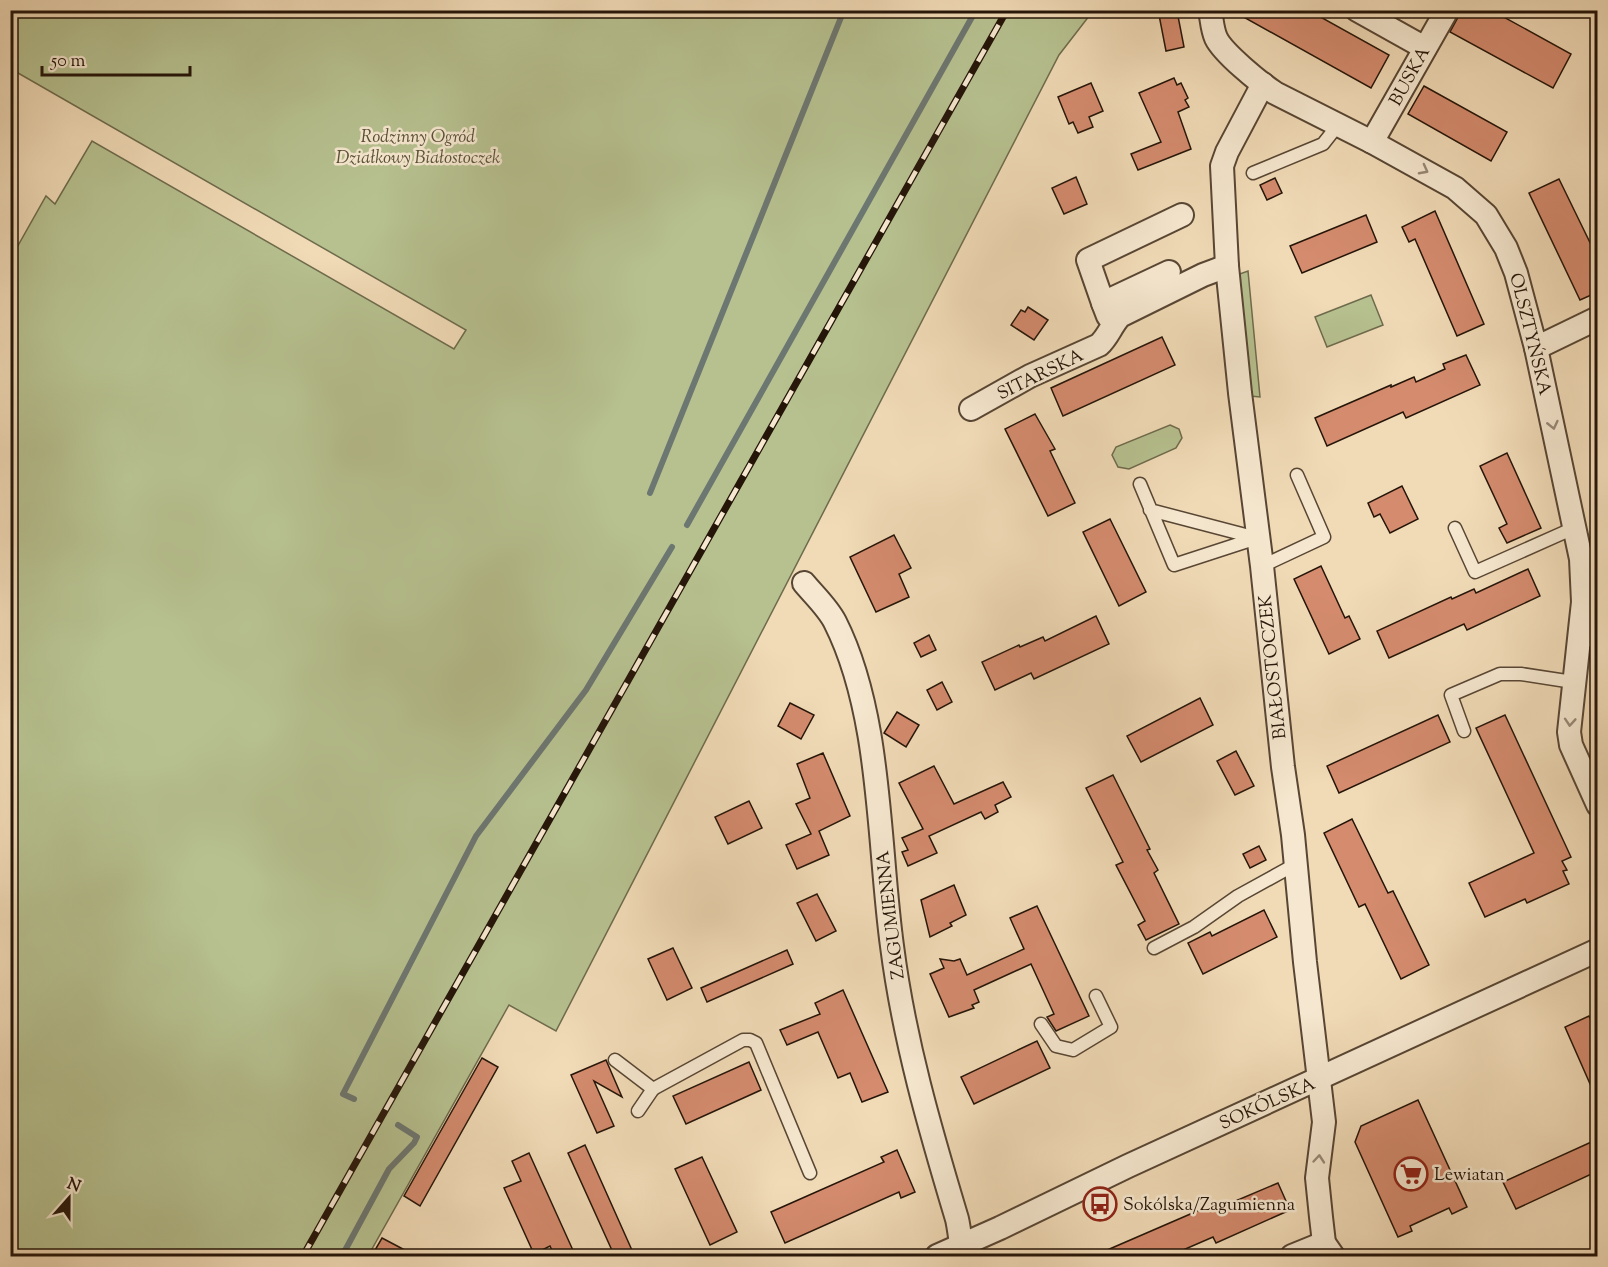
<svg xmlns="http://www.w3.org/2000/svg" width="1608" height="1267" viewBox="0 0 1608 1267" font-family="'Sorts Mill Goudy',serif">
<rect width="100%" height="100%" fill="#f1dbb7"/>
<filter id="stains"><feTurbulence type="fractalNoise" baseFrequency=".00333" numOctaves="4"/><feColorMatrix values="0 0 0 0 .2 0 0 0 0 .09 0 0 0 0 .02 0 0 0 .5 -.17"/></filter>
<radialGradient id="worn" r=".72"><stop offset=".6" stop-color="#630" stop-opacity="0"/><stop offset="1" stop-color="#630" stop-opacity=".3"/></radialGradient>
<!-- green -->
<g fill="#b7c190" stroke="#6e6b4c" stroke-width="1.5">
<path d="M 11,10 L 1093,11 L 1059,55 L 556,1031 L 509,1005 L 368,1256 L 11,1256 L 11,258 L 46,196 L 55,204 L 92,141 L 454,349 L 466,330 L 11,69 Z"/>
<path d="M 1248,271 L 1260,397 L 1250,396 L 1237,275 Z"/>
<path d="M 1371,295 L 1383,325 L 1327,347 L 1315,317 Z"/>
<path d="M 1170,425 L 1179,429 L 1182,438 L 1176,448 L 1129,469 L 1118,467 L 1112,455 L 1116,447 Z"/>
</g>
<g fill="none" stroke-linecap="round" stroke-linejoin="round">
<!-- stream -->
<g stroke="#6d7771" stroke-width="6">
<path d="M 650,493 L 844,10"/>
<path d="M 687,525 L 976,10"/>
<path d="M 354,1099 L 343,1094 L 476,836 L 586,690 L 672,547"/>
<path d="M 342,1256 L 389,1169 L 414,1143 L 417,1137 L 398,1125"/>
</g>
</g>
<!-- building -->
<g fill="#d48b6e" stroke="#251509" stroke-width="1.5">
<path d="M 1231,10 L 1308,10 L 1389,55 L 1371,88 Z"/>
<path d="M 1462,10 L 1491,10 L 1571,54 L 1553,88 L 1450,32 Z"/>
<path d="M 1177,11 L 1184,47 L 1166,51 L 1159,15 Z"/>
<path d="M 1174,78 L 1177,85 L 1181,83 L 1188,98 L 1185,100 L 1189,107 L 1178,112 L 1191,149 L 1138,170 L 1131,154 L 1161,142 L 1139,93 Z"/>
<path d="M 1091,83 L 1103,111 L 1089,117 L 1093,127 L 1078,133 L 1073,122 L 1069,124 L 1058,97 Z"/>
<path d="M 1424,86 L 1507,132 L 1491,161 L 1408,114 Z"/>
<path d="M 1076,177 L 1087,204 L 1064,214 L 1052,188 Z"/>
<path d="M 1275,178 L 1282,193 L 1267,200 L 1260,185 Z"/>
<path d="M 1559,179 L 1598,259 L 1598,292 L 1580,300 L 1529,193 Z"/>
<path d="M 1435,211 L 1484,324 L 1457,336 L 1415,239 L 1409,242 L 1402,227 Z"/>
<path d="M 1366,215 L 1377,242 L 1302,273 L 1290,246 Z"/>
<path d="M 1028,307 L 1048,320 L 1034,340 L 1011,325 L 1021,310 L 1025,312 Z"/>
<path d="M 1162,337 L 1175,365 L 1063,416 L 1051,388 Z"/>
<path d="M 1466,355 L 1480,385 L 1406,418 L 1403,412 L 1327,446 L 1315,418 L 1391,385 L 1391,387 L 1414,377 L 1416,382 L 1445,369 L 1443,364 Z"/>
<path d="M 1035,414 L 1055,449 L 1050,451 L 1075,503 L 1048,516 L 1005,429 Z"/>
<path d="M 1507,453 L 1541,528 L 1507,543 L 1499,528 L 1507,524 L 1480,466 Z"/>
<path d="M 1402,486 L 1418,519 L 1390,533 L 1380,514 L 1374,517 L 1368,503 Z"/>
<path d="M 1110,519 L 1146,592 L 1119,606 L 1083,532 Z"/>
<path d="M 894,535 L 911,568 L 899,574 L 909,597 L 876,612 L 850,557 Z"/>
<path d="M 1321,566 L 1345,618 L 1349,616 L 1360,639 L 1329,654 L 1294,579 Z"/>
<path d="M 1528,569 L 1540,596 L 1467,630 L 1464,624 L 1389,658 L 1377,631 L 1451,597 L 1452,599 L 1474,589 L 1476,593 Z"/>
<path d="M 1096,616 L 1109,644 L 1034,679 L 1031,673 L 995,690 L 982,662 L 1019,645 L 1020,647 L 1043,637 L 1045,641 Z"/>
<path d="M 929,635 L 936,650 L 921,657 L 914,643 Z"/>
<path d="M 942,682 L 952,702 L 937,710 L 927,690 Z"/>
<path d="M 1200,698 L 1213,725 L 1141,762 L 1127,736 Z"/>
<path d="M 790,703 L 814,715 L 801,739 L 778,726 Z"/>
<path d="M 897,712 L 919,725 L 906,747 L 884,733 Z"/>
<path d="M 1438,715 L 1450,742 L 1339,793 L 1327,766 Z"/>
<path d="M 1505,715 L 1571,857 L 1562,861 L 1567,870 L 1563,871 L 1569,884 L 1527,903 L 1525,899 L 1485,917 L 1469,883 L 1534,853 L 1476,728 Z"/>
<path d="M 1236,751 L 1254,786 L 1235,795 L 1217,761 Z"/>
<path d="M 823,753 L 850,816 L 819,831 L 829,855 L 797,869 L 786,845 L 811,834 L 796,804 L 810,798 L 797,764 Z"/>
<path d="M 934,766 L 954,804 L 1003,782 L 1011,797 L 995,805 L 998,812 L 985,819 L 981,812 L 929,836 L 937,853 L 908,866 L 902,852 L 908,850 L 902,838 L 923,829 L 899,783 Z"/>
<path d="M 1113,775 L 1150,849 L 1147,850 L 1158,870 L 1154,873 L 1179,924 L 1146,940 L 1138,925 L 1145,921 L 1116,865 L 1123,862 L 1086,788 Z"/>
<path d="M 749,801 L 762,828 L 728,844 L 715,817 Z"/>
<path d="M 1352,819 L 1388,893 L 1393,891 L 1429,965 L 1401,979 L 1365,904 L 1359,907 L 1324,833 Z"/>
<path d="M 1259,846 L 1266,860 L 1250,868 L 1243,854 Z"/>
<path d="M 954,885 L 966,915 L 950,923 L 952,926 L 930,937 L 921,900 Z"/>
<path d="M 817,894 L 836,931 L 816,941 L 797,903 Z"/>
<path d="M 1037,906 L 1089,1016 L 1056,1031 L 1047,1017 L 1054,1014 L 1031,964 L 974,990 L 979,1002 L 972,1005 L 974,1008 L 949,1017 L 930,974 L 944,968 L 940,959 L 954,961 L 960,959 L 967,975 L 1024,949 L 1010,918 Z"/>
<path d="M 1264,910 L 1277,937 L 1203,974 L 1188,943 L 1210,932 L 1212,936 Z"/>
<path d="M 673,948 L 692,988 L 667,1000 L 648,959 Z"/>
<path d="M 787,950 L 793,964 L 707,1002 L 701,988 Z"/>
<path d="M 843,990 L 888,1092 L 862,1102 L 850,1073 L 838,1078 L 818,1032 L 787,1045 L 780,1030 L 820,1014 L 815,1003 Z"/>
<path d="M 1589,1016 L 1598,1035 L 1598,1102 L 1565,1027 Z"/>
<path d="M 1037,1041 L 1050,1068 L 974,1104 L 961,1077 Z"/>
<path d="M 482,1058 L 498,1067 L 420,1206 L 404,1196 Z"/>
<path d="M 606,1060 L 622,1097 L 594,1081 L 614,1126 L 597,1133 L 571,1075 Z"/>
<path d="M 749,1062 L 761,1090 L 686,1124 L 673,1096 Z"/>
<path d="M 1418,1100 L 1467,1207 L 1452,1214 L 1449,1208 L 1410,1226 L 1412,1231 L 1398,1237 L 1355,1142 L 1361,1126 Z"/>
<path d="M 1598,1139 L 1598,1171 L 1516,1209 L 1503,1182 Z"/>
<path d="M 585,1145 L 635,1257 L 615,1257 L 568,1153 Z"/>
<path d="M 897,1150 L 915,1192 L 901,1198 L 899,1192 L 785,1243 L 771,1212 L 884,1162 L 881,1157 Z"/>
<path d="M 529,1153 L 576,1257 L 555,1257 L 550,1246 L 534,1254 L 504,1188 L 521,1181 L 512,1161 Z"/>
<path d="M 702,1157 L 737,1232 L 710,1245 L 675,1169 Z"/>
<path d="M 1278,1183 L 1290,1210 L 1216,1243 L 1213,1237 L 1167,1257 L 1091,1257 L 1202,1209 L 1202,1210 L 1224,1202 L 1226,1205 Z"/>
<path d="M 382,1238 L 418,1257 L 371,1257 Z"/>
</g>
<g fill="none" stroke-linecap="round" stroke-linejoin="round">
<!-- lane casing -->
<g stroke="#584634" stroke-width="15">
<g id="lane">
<path d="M 1253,173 L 1323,144 L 1338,125"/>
<path d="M 1140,484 L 1174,565 L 1257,538 L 1150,510"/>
<path d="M 1455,528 L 1475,572 L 1574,528"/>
<path d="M 1262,566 L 1324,537 L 1297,475"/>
<path d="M 1578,642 L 1598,639"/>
<path d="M 1464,731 L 1451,695 L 1500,674 L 1521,674 L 1573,682"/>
<path d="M 1154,948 L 1194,927 L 1238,896 L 1296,864"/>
<path d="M 1041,1024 L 1056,1046 L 1073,1050 L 1111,1027 L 1096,996"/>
<path d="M 615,1060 L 653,1089 L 743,1040 L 750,1040 L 756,1043 L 810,1173"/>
<path d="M 638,1111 L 653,1089"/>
</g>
</g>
<!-- street casing -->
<g stroke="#584634" stroke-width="26">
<g id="street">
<path d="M 1210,10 C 1212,20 1212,29 1216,38 C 1223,53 1260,83 1275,93 L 1372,142 L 1455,188 L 1486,215 L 1506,248 L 1516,273 L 1536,348 L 1581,559 L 1583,602 L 1569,732 L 1571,745 L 1598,805"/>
<path d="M 1357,10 L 1425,48"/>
<path d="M 1263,84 L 1227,152 L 1222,166 L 1227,266 L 1240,393 L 1262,566 L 1283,767 L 1293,835 L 1305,962 L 1324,1122 L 1317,1178 L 1321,1217 L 1324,1243 L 1333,1256"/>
<path d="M 1372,142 L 1447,10"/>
<path d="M 1103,303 L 1088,260 L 1182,215"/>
<path d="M 1108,316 L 1103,303 L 1169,272"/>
<path d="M 1536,348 L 1598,318"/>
<path d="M 971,409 L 1030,376 L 1099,345 C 1108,337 1111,326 1120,316 L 1203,275 L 1227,266"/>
<path d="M 804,583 C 814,595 828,608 835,622 C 882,715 878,844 892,946 C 904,1040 930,1129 957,1219 C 960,1232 960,1244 964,1256"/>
<path d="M 937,1256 L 1000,1228 L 1128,1166 L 1598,950"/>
<path d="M 1292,1256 L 1324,1243"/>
</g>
</g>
<!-- lane -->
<use href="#lane" stroke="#f6e8d0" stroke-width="12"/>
<!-- street -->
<use href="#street" stroke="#f6e8d0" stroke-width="22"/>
<!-- rail casing -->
<g stroke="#251509" stroke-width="7">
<path id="rail" d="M 303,1256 L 1007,10"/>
</g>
<!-- rail -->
<use href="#rail" stroke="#f6e8d0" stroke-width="4.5" stroke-dasharray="14" stroke-linecap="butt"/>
</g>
<!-- one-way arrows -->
<defs><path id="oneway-chevron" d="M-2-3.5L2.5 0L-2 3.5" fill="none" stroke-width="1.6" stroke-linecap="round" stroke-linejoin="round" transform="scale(1.5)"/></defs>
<g stroke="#988976">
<use href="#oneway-chevron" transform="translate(1424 170) rotate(28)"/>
<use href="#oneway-chevron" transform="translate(1553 425) rotate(77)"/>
<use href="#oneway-chevron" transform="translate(1570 722) rotate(94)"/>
<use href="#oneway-chevron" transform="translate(1319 1159) rotate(-85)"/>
</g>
<!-- icons -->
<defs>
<g id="supermarket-ring" transform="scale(1.725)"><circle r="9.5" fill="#f6e8d0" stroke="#8f2418" stroke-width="1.5"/><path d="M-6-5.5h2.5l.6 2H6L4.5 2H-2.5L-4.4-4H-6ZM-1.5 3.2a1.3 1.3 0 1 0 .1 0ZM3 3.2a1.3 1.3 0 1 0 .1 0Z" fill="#8f2418"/></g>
<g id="bus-ring" transform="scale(1.725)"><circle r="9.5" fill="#f6e8d0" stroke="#8f2418" stroke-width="1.5"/><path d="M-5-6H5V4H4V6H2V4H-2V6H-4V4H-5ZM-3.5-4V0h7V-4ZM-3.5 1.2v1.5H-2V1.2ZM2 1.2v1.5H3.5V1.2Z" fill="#8f2418"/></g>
</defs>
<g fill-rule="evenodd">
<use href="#supermarket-ring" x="1411" y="1174"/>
<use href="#bus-ring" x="1100" y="1204"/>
</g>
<g text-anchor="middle" stroke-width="5" stroke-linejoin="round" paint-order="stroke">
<!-- street labels -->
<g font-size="18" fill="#251509" stroke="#f6e8d0">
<text transform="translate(1409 76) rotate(-61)" y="6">BUSKA</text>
<text transform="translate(1531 334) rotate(76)" y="6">OLSZTYŃSKA</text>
<text transform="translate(1040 374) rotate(-26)" y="6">SITARSKA</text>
<text transform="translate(1272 667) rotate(-96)" y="6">BIAŁOSTOCZEK</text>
<text transform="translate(890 915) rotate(-97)" y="6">ZAGUMIENNA</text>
<text transform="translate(1267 1103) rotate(-24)" y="6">SOKÓLSKA</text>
</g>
<!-- park labels -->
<g font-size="18" font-style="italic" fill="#585138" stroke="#f6e8d0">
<text x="418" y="142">Rodzinny Ogród<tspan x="418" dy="21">Działkowy Białostoczek</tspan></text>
</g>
<!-- poi labels -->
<g font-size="18" fill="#251509" stroke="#f6e8d0" text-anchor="start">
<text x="1434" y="1180">Lewiatan</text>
<text x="1123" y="1210">Sokólska/Zagumienna</text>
</g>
</g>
<!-- margin -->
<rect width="1608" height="1267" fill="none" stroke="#f1dbb7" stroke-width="36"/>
<rect x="12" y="12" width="1584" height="1243" fill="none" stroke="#251509" stroke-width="3"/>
<rect x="18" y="18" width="1572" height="1231" fill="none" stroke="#251509" stroke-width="1.5"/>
<!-- north arrow -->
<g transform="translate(69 1198) rotate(21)" stroke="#f6e8d0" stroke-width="4.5" paint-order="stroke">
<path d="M0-4.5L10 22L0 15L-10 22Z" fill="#251509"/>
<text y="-9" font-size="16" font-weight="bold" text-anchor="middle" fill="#251509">N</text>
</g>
<!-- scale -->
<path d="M42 66v9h148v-9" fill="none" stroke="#251509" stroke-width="3"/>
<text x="51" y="66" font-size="18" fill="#251509" stroke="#f6e8d0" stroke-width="4.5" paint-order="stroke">50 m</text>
<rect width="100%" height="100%" filter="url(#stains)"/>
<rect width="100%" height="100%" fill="url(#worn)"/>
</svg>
